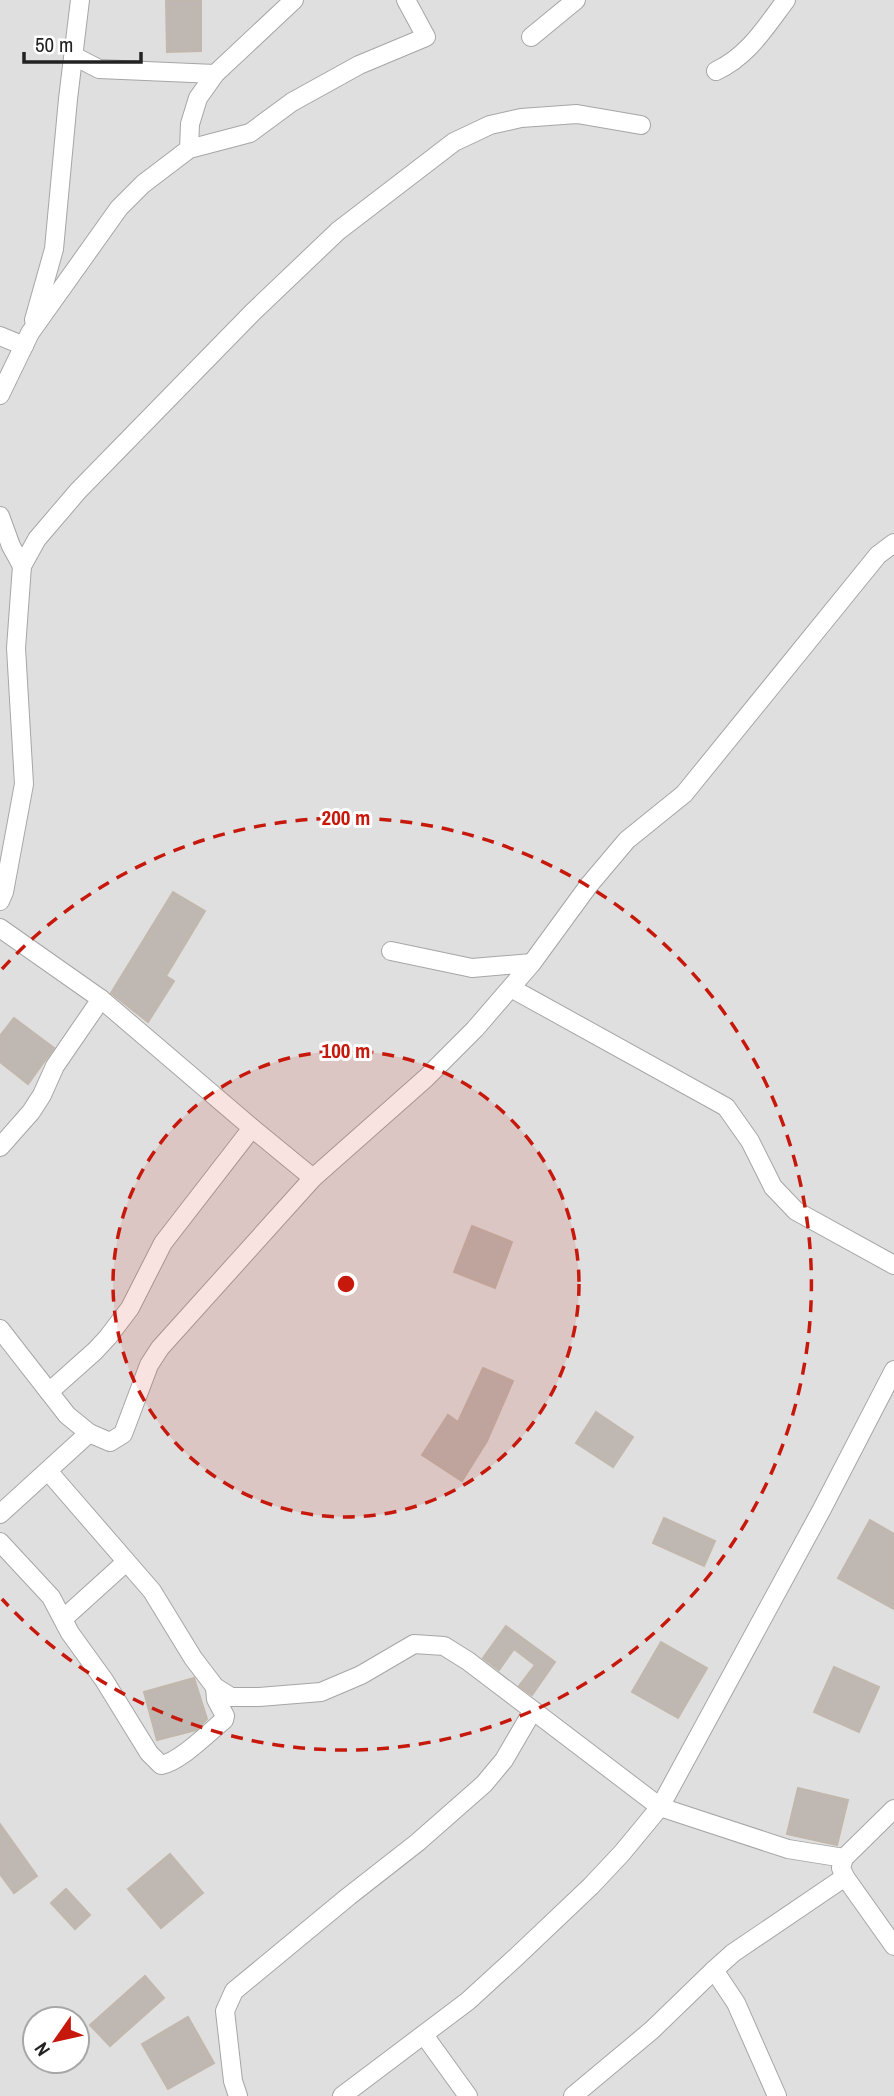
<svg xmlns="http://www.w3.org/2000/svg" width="894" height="2096" viewBox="0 0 894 2096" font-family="'Archivo Narrow',sans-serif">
<rect width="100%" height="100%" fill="#f1efe9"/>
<!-- residential -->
<path fill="#e0dfdf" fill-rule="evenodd" d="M 0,0 L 894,0 L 894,2096 L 0,2096 ZM 35,2019 L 77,2019 L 77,2061 L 35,2061 Z"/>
<!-- building -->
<g fill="#bfb8b2" stroke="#c2b7ac" stroke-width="2">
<path d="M 166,0 L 201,0 L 201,51 L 167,52 Z"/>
<path d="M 173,892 L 205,911 L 166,976 L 174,981 L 148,1022 L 111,993 Z"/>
<path d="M 14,1018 L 54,1048 L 28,1084 L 0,1062 L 0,1036 Z"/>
<path d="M 472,1226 L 512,1242 L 495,1288 L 454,1272 Z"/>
<path d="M 483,1368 L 513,1381 L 487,1441 L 462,1481 L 422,1455 L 448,1415 L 458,1422 Z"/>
<path d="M 596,1412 L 633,1437 L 613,1467 L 576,1443 Z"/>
<path d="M 664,1518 L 715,1541 L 704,1566 L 653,1543 Z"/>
<path d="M 870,1520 L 894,1534 L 894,1609 L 838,1578 Z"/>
<path d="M 506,1626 L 555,1662 L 532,1695 L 519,1686 L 535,1665 L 514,1649 L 499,1670 L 483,1658 Z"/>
<path d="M 661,1642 L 707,1668 L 678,1718 L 632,1692 Z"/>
<path d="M 834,1667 L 879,1687 L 859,1732 L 814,1712 Z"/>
<path d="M 194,1678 L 207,1719 L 196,1730 L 157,1740 L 144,1692 Z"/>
<path d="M 798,1788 L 848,1800 L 837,1845 L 787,1834 Z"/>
<path d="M 0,1824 L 37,1876 L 14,1893 L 0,1874 Z"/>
<path d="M 170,1854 L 203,1893 L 161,1928 L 128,1889 Z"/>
<path d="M 66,1889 L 90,1915 L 75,1929 L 51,1903 Z"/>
<path d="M 145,1976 L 164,1998 L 110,2046 L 90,2025 Z"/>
<path d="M 188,2017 L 214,2063 L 168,2089 L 142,2044 Z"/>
</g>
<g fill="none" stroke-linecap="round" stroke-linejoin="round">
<!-- minor casing -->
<g stroke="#a6a6a6" stroke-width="20">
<g id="minor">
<path d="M 531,37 L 576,0"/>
<path d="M 74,56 L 99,69 L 215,74"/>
<path d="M 716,71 C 748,56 765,28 786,0"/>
<path d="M 189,149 L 190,124 L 198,98 L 215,74 L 294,0"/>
<path d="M 34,320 L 54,249 L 68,99 L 80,0"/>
<path d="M 0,336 L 24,346"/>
<path d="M 0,395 L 30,333 L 119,208 L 143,184 L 189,149 L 250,133 L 292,102 L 359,65 L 426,37 L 406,0"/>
<path d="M 0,516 L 11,546 L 22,566"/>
<path d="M 0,901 L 4,892 L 24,784 L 16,648 L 22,566 L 37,539 L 78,491 L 253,312 L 338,231 L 454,142 L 490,125 L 521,118 L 577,114 L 641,125"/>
<path d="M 0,928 L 101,999 L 55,1066 L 42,1095 L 31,1112 L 0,1147"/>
<path d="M 391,951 L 472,968 L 532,963"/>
<path d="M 511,988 L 726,1107 L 750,1141 L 773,1187 L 796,1211 L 894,1265"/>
<path d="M 252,1128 L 313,1178"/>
<path d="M 0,1329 L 67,1415 L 89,1433 L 0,1514"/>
<path d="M 49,1392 L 95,1351 L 108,1337 L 130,1308 L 163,1243 L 252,1128 L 101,999"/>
<path d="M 89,1433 L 110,1442 L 123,1434 L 149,1365 L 160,1348 L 313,1178 L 426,1078 L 475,1029 L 532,963 L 589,885 L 627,840 L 684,794 L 878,555 L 894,543"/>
<path d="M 48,1471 L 152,1591 L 193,1658 L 215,1687 L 231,1697 L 259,1697 L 321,1692 L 361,1675 L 414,1644 L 444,1646 L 468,1661 L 660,1807 L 788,1849 L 844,1858"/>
<path d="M 0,1542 L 51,1597 L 70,1633 L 104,1680 L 149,1753 L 161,1765 C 180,1762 209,1732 224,1720 L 225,1716 L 216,1699 L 215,1687"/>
<path d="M 63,1619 L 126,1562"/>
<path d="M 894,1809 L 844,1858 L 841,1868 L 845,1877 L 894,1946"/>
<path d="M 424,2035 L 468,2096"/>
<path d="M 238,2096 L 233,2081 L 225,2011 L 234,1991 L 349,1896 L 418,1842 L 484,1784 L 504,1760 L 532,1712"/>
<path d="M 342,2096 L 468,2001 L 514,1959 L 591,1886 L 622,1853 L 660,1807 L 822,1509 L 894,1370"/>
<path d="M 573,2096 L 652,2030 L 714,1970"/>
<path d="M 777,2096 L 736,2003 L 714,1970 L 733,1953 L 845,1877"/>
</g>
</g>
<!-- minor -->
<use href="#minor" stroke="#fff" stroke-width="18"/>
</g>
<!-- distance rings -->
<circle cx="346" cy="1284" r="233" fill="#c7180c" fill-opacity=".12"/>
<g fill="none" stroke="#c7180c" stroke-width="3.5" stroke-dasharray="12 9">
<circle cx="346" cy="1284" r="233"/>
<path d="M2 969A466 466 0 1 1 2 1599"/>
</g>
<circle cx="346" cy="1284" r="10" fill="#c7180c" stroke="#fff" stroke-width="3.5"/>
<g font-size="21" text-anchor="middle" font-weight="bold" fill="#c7180c" stroke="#fff" stroke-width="6" stroke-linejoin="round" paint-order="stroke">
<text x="346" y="825">200 m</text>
<text x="346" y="1058">100 m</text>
</g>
<!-- north arrow -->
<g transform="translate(56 2040) rotate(236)"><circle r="33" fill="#ffffff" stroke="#a7a7a7" stroke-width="2"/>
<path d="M0-5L12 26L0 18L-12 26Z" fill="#c7180c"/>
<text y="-10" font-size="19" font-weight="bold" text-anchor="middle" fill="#222222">N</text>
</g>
<!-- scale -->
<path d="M24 52v10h117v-10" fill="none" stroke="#222222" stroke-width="3.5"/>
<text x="35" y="52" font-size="21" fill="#222222" stroke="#ffffff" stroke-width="5" paint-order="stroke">50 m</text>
</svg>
